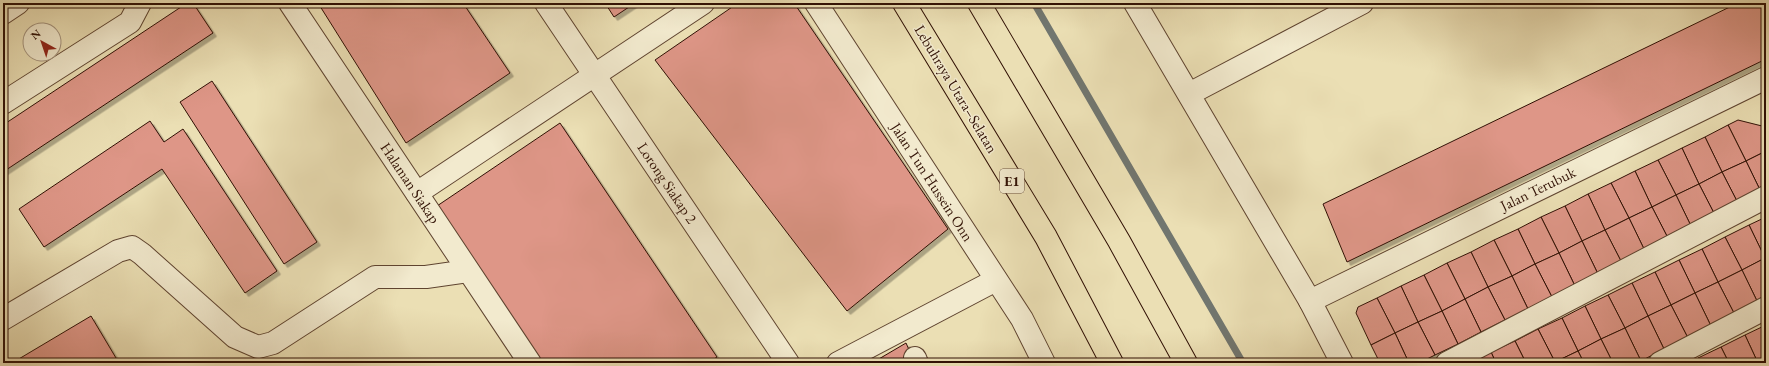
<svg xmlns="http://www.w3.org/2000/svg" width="1769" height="366" viewBox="0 0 1769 366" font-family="'EB Garamond',serif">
<defs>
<filter id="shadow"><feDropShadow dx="3.5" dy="3.5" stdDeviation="0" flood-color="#0004"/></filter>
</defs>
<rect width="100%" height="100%" fill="#ebdfb4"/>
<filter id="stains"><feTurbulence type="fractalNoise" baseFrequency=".005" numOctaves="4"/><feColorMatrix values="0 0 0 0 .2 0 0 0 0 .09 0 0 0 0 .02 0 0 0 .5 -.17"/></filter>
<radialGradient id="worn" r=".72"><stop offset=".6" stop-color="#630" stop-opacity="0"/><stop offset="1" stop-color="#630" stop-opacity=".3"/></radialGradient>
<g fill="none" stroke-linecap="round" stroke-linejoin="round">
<!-- stream -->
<path stroke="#71766f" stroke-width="7" d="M 1034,3 L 1243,363"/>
</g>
<!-- building -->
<g fill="#de9687" stroke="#301004" filter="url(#shadow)">
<path d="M 187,3 L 193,3 L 213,33 L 3,172 L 3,125 Z"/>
<path d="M 318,3 L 463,3 L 510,73 L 406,143 Z"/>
<path d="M 605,3 L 635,3 L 614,17 Z"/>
<path d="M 738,3 L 794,3 L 948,229 L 847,311 L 655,60 Z"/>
<path d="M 1738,3 L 1766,3 L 1766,59 L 1347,262 L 1323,204 Z"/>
<path d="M 212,81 L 317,242 L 284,264 L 180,102 Z"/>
<path d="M 1738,120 L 1766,127 L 1766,151 L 1746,161 L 1728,125 Z"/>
<path d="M 150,121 L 164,142 L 183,129 L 277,271 L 245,293 L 162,169 L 44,247 L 19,209 Z"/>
<path d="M 560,123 L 717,357 L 708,363 L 542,363 L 437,206 Z"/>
<path d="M 1728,125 L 1746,161 L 1722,172 L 1705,137 Z"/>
<path d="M 1705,137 L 1722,172 L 1699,184 L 1682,148 Z"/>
<path d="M 1682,148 L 1699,184 L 1676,195 L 1658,160 Z"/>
<path d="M 1766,151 L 1766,192 L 1762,194 L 1746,161 Z"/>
<path d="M 1658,160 L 1676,195 L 1652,207 L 1635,171 Z"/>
<path d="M 1746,161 L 1762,194 L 1739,205 L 1722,172 Z"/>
<path d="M 1635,171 L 1652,207 L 1629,218 L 1611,183 Z"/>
<path d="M 1722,172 L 1739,205 L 1716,217 L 1699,184 Z"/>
<path d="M 1611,183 L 1629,218 L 1605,230 L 1588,194 Z"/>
<path d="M 1699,184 L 1716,217 L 1692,228 L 1676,195 Z"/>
<path d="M 1588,194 L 1605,230 L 1582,241 L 1565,206 Z"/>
<path d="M 1676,195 L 1692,228 L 1669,240 L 1652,207 Z"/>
<path d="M 1565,206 L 1582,241 L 1559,253 L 1541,217 Z"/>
<path d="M 1652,207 L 1669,240 L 1645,251 L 1629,218 Z"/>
<path d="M 1541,217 L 1559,253 L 1535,264 L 1518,229 Z"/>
<path d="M 1766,217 L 1766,258 L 1765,258 L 1749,225 Z"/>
<path d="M 1629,218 L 1645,251 L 1622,263 L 1605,230 Z"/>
<path d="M 1749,225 L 1765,258 L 1742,270 L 1725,237 Z"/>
<path d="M 1518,229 L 1535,264 L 1512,276 L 1494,240 Z"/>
<path d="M 1605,230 L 1622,263 L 1598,274 L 1582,241 Z"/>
<path d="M 1725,237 L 1742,270 L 1718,282 L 1702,249 Z"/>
<path d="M 1494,240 L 1512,276 L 1488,287 L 1471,252 Z"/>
<path d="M 1582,241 L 1598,274 L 1575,286 L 1559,253 Z"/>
<path d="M 1702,249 L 1718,282 L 1695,293 L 1679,260 Z"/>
<path d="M 1471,252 L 1488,287 L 1465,299 L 1447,263 Z"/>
<path d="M 1559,253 L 1575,286 L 1552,297 L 1535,264 Z"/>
<path d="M 1765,258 L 1766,299 L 1758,303 L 1742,270 Z"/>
<path d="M 1679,260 L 1695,293 L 1671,305 L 1655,272 Z"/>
<path d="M 1447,263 L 1465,299 L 1442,311 L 1424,275 Z"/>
<path d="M 1535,264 L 1552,297 L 1528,309 L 1512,276 Z"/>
<path d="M 1742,270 L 1758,303 L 1735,315 L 1718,282 Z"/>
<path d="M 1655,272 L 1671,305 L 1648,316 L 1632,283 Z"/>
<path d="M 1424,275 L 1442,311 L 1418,322 L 1401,286 Z"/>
<path d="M 1512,276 L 1528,309 L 1505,320 L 1488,287 Z"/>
<path d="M 1718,282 L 1735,315 L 1711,326 L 1695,293 Z"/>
<path d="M 1632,283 L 1648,316 L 1625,328 L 1608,295 Z"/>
<path d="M 1401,286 L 1418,322 L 1395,333 L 1377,298 Z"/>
<path d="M 1488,287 L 1505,320 L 1481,332 L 1465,299 Z"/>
<path d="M 1695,293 L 1711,326 L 1688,338 L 1671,305 Z"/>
<path d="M 1608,295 L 1625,328 L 1601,339 L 1585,306 Z"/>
<path d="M 1377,298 L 1395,333 L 1371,345 L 1356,313 L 1358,307 Z"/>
<path d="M 1465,299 L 1481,332 L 1458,344 L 1442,311 Z"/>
<path d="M 1671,305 L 1688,338 L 1664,349 L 1648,316 Z"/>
<path d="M 1585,306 L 1601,339 L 1578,351 L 1562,318 Z"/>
<path d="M 1442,311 L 1458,344 L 1435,355 L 1418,322 Z"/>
<path d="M 91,316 L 119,363 L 12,363 Z"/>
<path d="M 1648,316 L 1664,349 L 1641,361 L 1625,328 Z"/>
<path d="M 1562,318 L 1578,351 L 1555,362 L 1538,329 Z"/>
<path d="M 1418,322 L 1435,355 L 1419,363 L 1409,363 L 1395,333 Z"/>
<path d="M 1766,325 L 1766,363 L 1758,363 L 1745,335 Z"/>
<path d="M 1625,328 L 1641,361 L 1637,363 L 1613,363 L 1601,339 Z"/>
<path d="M 1538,329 L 1555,362 L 1526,363 L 1515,341 Z"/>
<path d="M 1395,333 L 1409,363 L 1380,363 L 1371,345 Z"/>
<path d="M 1745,335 L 1758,363 L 1729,363 L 1721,347 Z"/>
<path d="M 1601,339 L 1613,363 L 1584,363 L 1578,351 Z"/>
<path d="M 1515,341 L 1526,363 L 1496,363 L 1491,352 Z"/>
<path d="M 906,343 L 915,363 L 872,363 Z"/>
<path d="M 1721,347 L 1729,363 L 1700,363 L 1698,358 Z"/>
<path d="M 1578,351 L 1584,363 L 1555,363 L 1555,362 Z"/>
<path d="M 1491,352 L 1496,363 L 1470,363 Z"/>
</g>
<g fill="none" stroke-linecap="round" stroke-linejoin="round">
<!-- minor casing -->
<g stroke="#5f4430" stroke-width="24">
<g id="minor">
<path d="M 290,3 L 530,363"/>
<path d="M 546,3 L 788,363"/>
<path d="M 816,3 L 1022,319 L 1044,363"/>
<path d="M 1135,3 L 1310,301 L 1342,363"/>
<path d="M 3,13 L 18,3"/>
<path d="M 1189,94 L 1362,3"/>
<path d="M 3,103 L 130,22 L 140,3"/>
<path d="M 417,193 L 703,3"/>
<path d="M 1310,301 L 1766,78"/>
<path d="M 3,319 L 118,251 L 132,247 L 142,254 L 235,337 L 258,347 L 273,343 L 375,277 L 426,277 L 468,271"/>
<path d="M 915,358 L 917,363"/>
<path d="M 838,363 L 996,280"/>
<path d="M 1447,363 L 1766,197"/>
<path d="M 1660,363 L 1766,308"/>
</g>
</g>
<!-- highway casing -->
<g stroke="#301004" stroke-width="24">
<g id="highway">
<path d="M 904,3 L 1046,237 L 1112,363"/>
<path d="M 979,3 L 1119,241 L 1186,363"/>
</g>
</g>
<!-- minor -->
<use href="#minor" stroke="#f2eace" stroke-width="22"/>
<!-- highway -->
<use href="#highway" stroke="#ebdfb4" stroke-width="22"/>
</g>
<g text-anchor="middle" stroke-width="3" stroke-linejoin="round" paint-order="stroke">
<!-- shield labels -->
<rect fill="#f2eace" stroke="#6a5141" stroke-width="1" x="1000" y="169" width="24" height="24" rx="3"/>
<g font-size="14" font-weight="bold" fill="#301004">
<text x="1012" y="186">E1</text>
</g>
<!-- street labels -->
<g font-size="15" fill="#301004" stroke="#f2eace">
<text transform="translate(956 89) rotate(59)" y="5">Lebuhraya Utara–Selatan</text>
<text transform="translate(932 182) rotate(57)" y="5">Jalan Tun Hussein Onn</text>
<text transform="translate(410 183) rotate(56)" y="5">Halaman Siakap</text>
<text transform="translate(667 183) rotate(56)" y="5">Lorong Siakap 2</text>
<text transform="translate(1538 189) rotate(-26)" y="5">Jalan Terubuk</text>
</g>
</g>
<!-- margin -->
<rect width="1769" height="366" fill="none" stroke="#ebdfb4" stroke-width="16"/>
<rect x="4" y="4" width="1761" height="358" fill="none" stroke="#301004" stroke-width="2"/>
<rect x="8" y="8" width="1753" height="350" fill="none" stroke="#301004"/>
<!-- north arrow -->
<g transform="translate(42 42) rotate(320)"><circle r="19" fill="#f2eace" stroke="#a4937d"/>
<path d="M0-3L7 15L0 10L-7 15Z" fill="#8f2418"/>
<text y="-6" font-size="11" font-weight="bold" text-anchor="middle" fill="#301004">N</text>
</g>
<rect width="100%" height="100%" filter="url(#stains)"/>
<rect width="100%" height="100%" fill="url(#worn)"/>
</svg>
